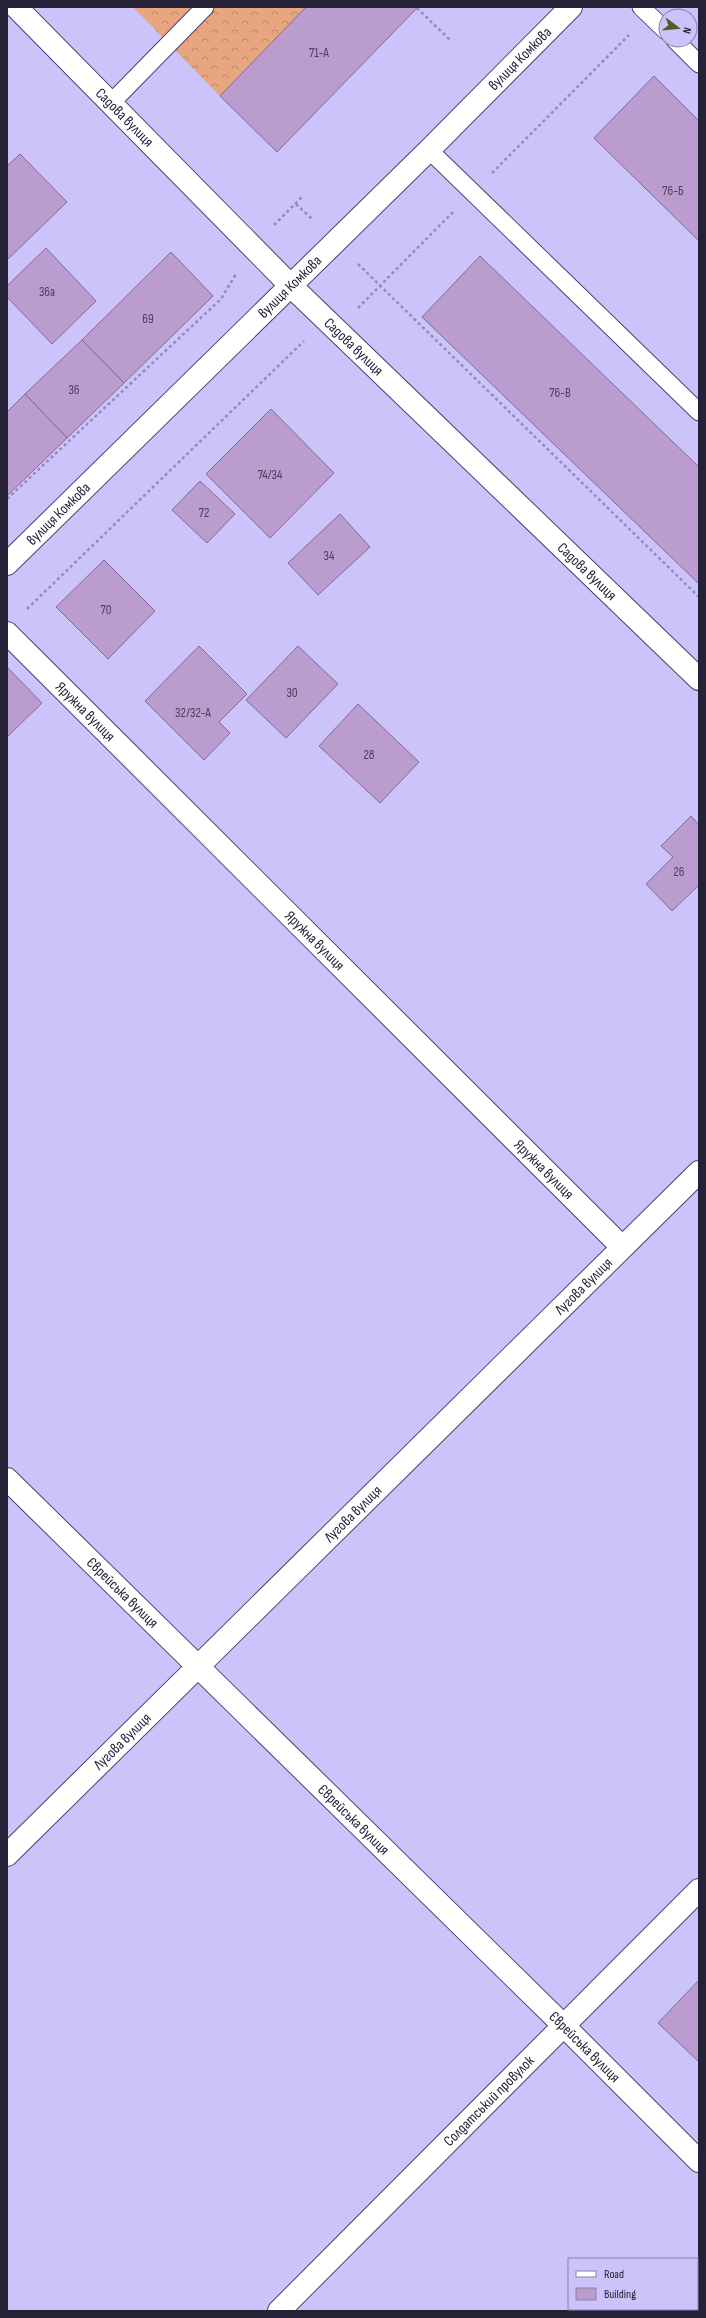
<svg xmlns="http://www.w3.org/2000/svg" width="706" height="2318" viewBox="0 0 706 2318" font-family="'Sofia Sans Condensed',sans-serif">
<defs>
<pattern id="forest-crowns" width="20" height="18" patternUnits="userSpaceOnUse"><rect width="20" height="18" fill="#e7a680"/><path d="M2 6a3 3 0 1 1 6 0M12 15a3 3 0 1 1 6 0" fill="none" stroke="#bb876a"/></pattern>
</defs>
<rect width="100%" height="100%" fill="#cbc3fa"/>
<!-- forest -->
<path fill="url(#forest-crowns)" d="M 133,7 L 306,7 L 220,96 Z"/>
<!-- building -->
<g fill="#ba9cce" stroke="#856998">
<path d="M 306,7 L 418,7 L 277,152 L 220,96 Z"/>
<path d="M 654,76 L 699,121 L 699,241 L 594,138 Z"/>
<path d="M 20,154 L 67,202 L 7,260 L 7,166 Z"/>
<path d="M 46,248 L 96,301 L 52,344 L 7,297 L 7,286 Z"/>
<path d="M 171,252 L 213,296 L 124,383 L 82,340 Z"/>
<path d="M 480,256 L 699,467 L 699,584 L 422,317 Z"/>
<path d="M 82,340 L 124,383 L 67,438 L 25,394 Z"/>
<path d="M 25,394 L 67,438 L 7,496 L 7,412 Z"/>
<path d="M 271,409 L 334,473 L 270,538 L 206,474 Z"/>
<path d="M 200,481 L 235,514 L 207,543 L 172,510 Z"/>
<path d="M 340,514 L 370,547 L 318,595 L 288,563 Z"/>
<path d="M 104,560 L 155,611 L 108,659 L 56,607 Z"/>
<path d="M 199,646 L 247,694 L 219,722 L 230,733 L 204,760 L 145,701 Z"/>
<path d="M 298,646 L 338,684 L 286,738 L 246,700 Z"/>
<path d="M 7,667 L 42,703 L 7,737 Z"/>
<path d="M 358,704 L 419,762 L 380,803 L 319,746 Z"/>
<path d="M 691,816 L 699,825 L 699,885 L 672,911 L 646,884 L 673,857 L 661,846 Z"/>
<path d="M 699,1980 L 699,2062 L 658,2023 Z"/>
</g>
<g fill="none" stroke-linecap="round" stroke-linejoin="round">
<!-- service casing -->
<g stroke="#4c4371" stroke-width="19">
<g id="service">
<path d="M 641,7 L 666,31"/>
<path d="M 675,40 L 699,64"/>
<path d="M 111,103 L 205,7"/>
<path d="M 429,150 L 699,412"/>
</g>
</g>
<!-- minor casing -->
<g stroke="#4c4371" stroke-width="24">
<g id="minor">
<path id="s1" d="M 7,564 L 429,150 L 571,7"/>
<path id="s2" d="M 7,633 L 622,1247"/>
<path id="s3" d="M 7,1479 L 564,2026 L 699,2161"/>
<path id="s4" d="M 7,1855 L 699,1172"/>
<path id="s5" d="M 279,2311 L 699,1890"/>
</g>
</g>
<!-- tertiary casing -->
<g stroke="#4c4371" stroke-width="24">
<g id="tertiary">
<path id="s6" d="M 16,7 L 291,286 L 699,679"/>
</g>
</g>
<!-- path -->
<g stroke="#938cb8" stroke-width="2.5" stroke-dasharray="3 3" stroke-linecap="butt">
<path d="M 417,8 L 451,41"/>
<path d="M 492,173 L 629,35"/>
<path d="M 296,204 L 313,220"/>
<path d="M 274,225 L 303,196"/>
<path d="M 358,264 L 699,597"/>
<path d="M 358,308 L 453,212"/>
<path d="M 7,499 L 221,299 L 236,274"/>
<path d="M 27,609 L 304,341"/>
</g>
<!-- service -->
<use href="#service" stroke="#fff" stroke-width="17"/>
<!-- minor -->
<use href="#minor" stroke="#fff" stroke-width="22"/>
<!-- tertiary -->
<use href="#tertiary" stroke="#fff" stroke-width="22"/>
</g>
<g text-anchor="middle" stroke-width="4" stroke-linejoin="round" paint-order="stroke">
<!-- number labels -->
<g font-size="13" fill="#4a405c">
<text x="319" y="57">71-А</text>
<text x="673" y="195">76-Б</text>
<text x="47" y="296">36а</text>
<text x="148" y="323">69</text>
<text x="74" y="394">36</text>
<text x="560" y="397">76-В</text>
<text x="270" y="479">74/34</text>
<text x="204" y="517">72</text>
<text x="329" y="560">34</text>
<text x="106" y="614">70</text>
<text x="292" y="697">30</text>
<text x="193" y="717">32/32-А</text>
<text x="369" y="759">28</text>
<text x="679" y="876">26</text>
</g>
<!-- street labels -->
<g font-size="15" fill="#252136" stroke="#cbc3fa">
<text dy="5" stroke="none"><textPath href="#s1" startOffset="720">вулиця Комкова</textPath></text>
<text dy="5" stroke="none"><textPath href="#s6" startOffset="155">Садова вулиця</textPath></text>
<text dy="5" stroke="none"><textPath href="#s1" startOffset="396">вулиця Комкова</textPath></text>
<text dy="5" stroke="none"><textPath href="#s6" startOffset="479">Садова вулиця</textPath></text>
<text dy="5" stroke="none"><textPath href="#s1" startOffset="72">вулиця Комкова</textPath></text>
<text dy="5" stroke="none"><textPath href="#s6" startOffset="803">Садова вулиця</textPath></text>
<text dy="5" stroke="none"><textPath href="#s2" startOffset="111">Яружна вулиця</textPath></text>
<text dy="5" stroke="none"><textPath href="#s2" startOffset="435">Яружна вулиця</textPath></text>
<text dy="5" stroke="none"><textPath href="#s2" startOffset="759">Яружна вулиця</textPath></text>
<text dy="5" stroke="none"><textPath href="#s4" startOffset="810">Лугова вулиця</textPath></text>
<text dy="5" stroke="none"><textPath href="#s4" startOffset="486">Лугова вулиця</textPath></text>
<text dy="5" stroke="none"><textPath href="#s3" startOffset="162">Єврейська вулиця</textPath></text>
<text dy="5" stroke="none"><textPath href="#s4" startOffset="162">Лугова вулиця</textPath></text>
<text dy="5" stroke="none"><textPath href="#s3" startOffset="486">Єврейська вулиця</textPath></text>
<text dy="5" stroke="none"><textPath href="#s3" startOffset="810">Єврейська вулиця</textPath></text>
<text dy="5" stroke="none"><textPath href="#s5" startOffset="297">Солдатський провулок</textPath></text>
</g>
</g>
<!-- border -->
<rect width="706" height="2318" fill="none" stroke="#252136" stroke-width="16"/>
<!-- legend -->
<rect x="568" y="2258" width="130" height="52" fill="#cbc3fa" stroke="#8982ac"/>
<rect x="576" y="2271" width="20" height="6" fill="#ffffff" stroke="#8982ac"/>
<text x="604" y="2278" font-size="12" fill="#252136">Road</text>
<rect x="576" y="2288" width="20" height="12" fill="#ba9cce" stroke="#8982ac"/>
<text x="604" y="2298" font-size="12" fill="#252136">Building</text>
<!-- north arrow -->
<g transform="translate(678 28) rotate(106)"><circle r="19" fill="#cbc3fa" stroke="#8982ac"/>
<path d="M0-3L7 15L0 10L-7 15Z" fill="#575926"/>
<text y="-6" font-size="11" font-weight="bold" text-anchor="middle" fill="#252136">N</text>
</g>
</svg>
